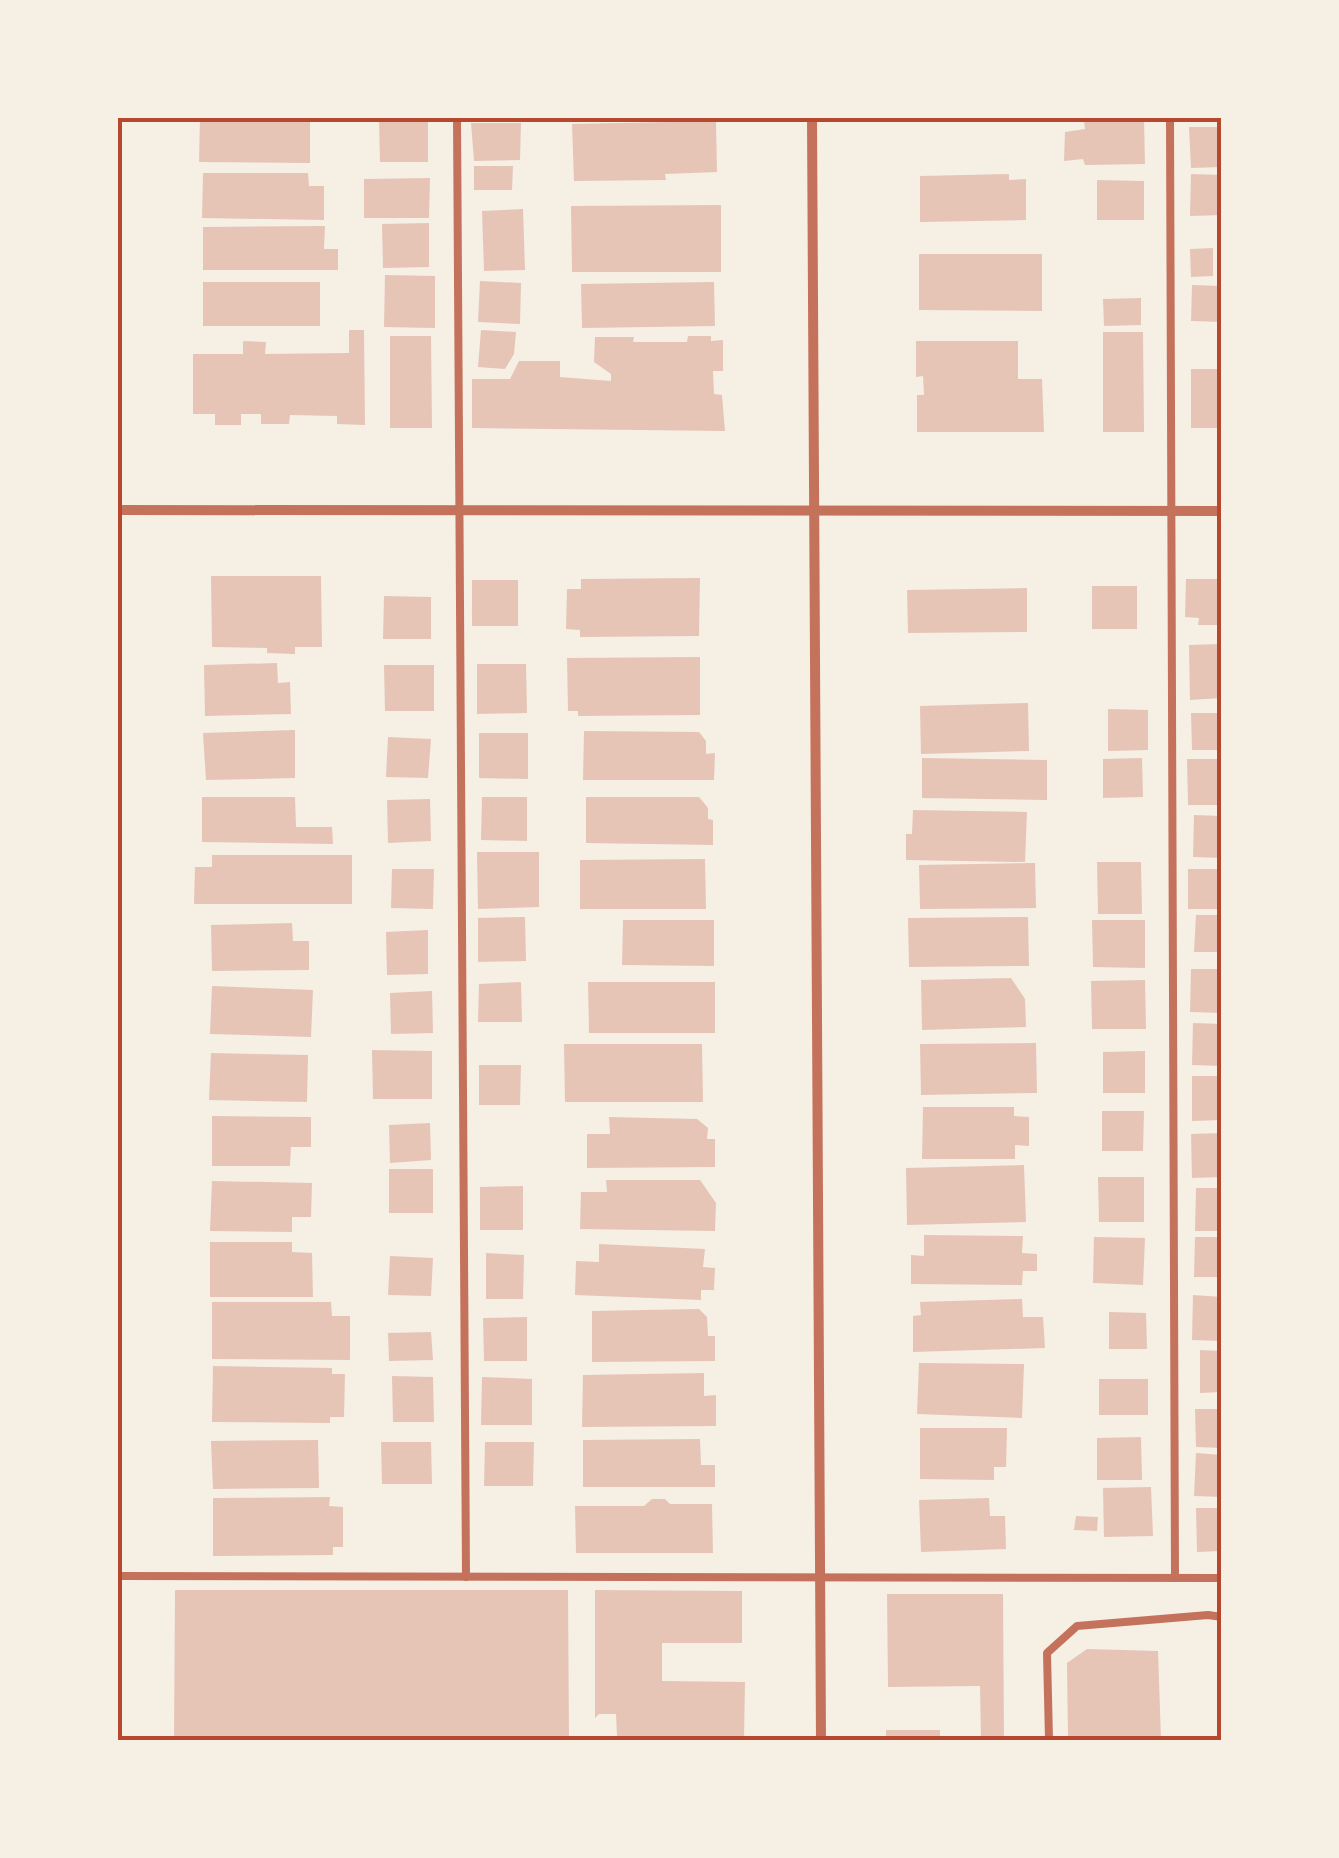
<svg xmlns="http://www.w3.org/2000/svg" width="1339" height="1858" viewBox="0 0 1339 1858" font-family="Ubuntu,sans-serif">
<rect width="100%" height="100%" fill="#f6efe4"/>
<!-- building -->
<g fill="#e6c5b7">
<path d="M 200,118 L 310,118 L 310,163 L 199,162 Z"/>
<path d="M 379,119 L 428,119 L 428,162 L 380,162 Z"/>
<path d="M 1144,119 L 1145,164 L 1085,165 L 1083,159 L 1064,161 L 1065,132 L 1085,129 L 1084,121 Z"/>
<path d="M 716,121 L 717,172 L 665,174 L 666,180 L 574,181 L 572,124 Z"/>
<path d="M 471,123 L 521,123 L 520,160 L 474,161 Z"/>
<path d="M 1189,127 L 1222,127 L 1222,167 L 1191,168 Z"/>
<path d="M 474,166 L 513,166 L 512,190 L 474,190 Z"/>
<path d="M 203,173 L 308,173 L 309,186 L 324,186 L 324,220 L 202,218 Z"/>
<path d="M 1009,174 L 1009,180 L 1026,179 L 1026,220 L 920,222 L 920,176 Z"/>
<path d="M 1191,174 L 1222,175 L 1222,215 L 1190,216 Z"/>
<path d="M 430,178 L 429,218 L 364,218 L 364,179 Z"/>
<path d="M 1097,180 L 1144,181 L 1144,220 L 1097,220 Z"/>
<path d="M 721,205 L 721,272 L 572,272 L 571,206 Z"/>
<path d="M 523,209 L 525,270 L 484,271 L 482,211 Z"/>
<path d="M 429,223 L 429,267 L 383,268 L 382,224 Z"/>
<path d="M 325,226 L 324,249 L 338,249 L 338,270 L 203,270 L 203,227 Z"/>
<path d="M 1213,248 L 1213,276 L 1191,277 L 1190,249 Z"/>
<path d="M 919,254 L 1042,254 L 1042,311 L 919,310 Z"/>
<path d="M 385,275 L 435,276 L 435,328 L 384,327 Z"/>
<path d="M 480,281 L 521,283 L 520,324 L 478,322 Z"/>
<rect x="203" y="282" width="117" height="44"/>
<path d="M 714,282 L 715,326 L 582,328 L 581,284 Z"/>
<path d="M 1192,285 L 1222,286 L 1222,322 L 1191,321 Z"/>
<path d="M 1141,298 L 1141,325 L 1104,326 L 1103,299 Z"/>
<path d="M 349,330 L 364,330 L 365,425 L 337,424 L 337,416 L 290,415 L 289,424 L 261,424 L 261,414 L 241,414 L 241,425 L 215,425 L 215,414 L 193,414 L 193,354 L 243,354 L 243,341 L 266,342 L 265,354 L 349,353 Z"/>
<path d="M 481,330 L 516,332 L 514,354 L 505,369 L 478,367 Z"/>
<path d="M 1103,332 L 1143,332 L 1144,432 L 1103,432 Z"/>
<path d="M 390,336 L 431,336 L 432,428 L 390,428 Z"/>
<path d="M 688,336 L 711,336 L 711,341 L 723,340 L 723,371 L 713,371 L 714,394 L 722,395 L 725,431 L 472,428 L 472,379 L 510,379 L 519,361 L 560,361 L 560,377 L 611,381 L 611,374 L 594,362 L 595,337 L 634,337 L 633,342 L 687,342 Z"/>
<path d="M 916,341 L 1018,341 L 1018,379 L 1042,379 L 1044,432 L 917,432 L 917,395 L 924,395 L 923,376 L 916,377 Z"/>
<rect x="1191" y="369" width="31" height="59"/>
<path d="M 211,576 L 321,576 L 322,647 L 295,647 L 295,654 L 267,653 L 267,648 L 212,647 Z"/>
<path d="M 700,578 L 699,636 L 580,637 L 580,630 L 566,629 L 567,589 L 581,589 L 581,579 Z"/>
<path d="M 1186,579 L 1222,579 L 1222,625 L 1198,625 L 1199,618 L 1185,617 Z"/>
<rect x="472" y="580" width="46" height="46"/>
<rect x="1092" y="586" width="45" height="43"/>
<path d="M 1027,588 L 1027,632 L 908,633 L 907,590 Z"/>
<path d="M 384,596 L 431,597 L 431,639 L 383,639 Z"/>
<path d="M 1222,644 L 1222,698 L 1190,700 L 1189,645 Z"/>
<path d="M 700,657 L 700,715 L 578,716 L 578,711 L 568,711 L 567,658 Z"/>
<path d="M 277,663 L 278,683 L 290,682 L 291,714 L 205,716 L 204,665 Z"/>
<path d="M 477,664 L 526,664 L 527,713 L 477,714 Z"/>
<path d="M 384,665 L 434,665 L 434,711 L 385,711 Z"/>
<path d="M 1028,703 L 1029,751 L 921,754 L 920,706 Z"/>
<path d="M 1108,709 L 1148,710 L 1148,750 L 1108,751 Z"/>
<path d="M 1191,713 L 1222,713 L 1222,750 L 1192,750 Z"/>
<path d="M 295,730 L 295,778 L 206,780 L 203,733 Z"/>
<path d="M 584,731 L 699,732 L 706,741 L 706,754 L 715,753 L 714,780 L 583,780 Z"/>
<path d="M 479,733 L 528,733 L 528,779 L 479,778 Z"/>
<path d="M 388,737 L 431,739 L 428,778 L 386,777 Z"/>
<path d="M 922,758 L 1047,760 L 1047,800 L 922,798 Z"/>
<path d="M 1142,758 L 1143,797 L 1103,798 L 1103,759 Z"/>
<path d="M 1187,759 L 1222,759 L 1222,805 L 1188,805 Z"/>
<path d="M 202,797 L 295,797 L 296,827 L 332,827 L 333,844 L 202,842 Z"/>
<path d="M 482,797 L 527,797 L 527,841 L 481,840 Z"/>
<path d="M 586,797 L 699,797 L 708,808 L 708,819 L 713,820 L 713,845 L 586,843 Z"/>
<path d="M 430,799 L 431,841 L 388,843 L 387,800 Z"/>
<path d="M 913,810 L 1027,812 L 1025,862 L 906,860 L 906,834 L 912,834 Z"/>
<path d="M 1194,815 L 1222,816 L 1222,858 L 1193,857 Z"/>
<path d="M 477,852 L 539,852 L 539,907 L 478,909 Z"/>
<path d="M 212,855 L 352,855 L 352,904 L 194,904 L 195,867 L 212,867 Z"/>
<path d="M 705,859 L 706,909 L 580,909 L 580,860 Z"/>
<path d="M 1097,862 L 1141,862 L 1142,914 L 1098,914 Z"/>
<path d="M 1035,863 L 1036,908 L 920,909 L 919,865 Z"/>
<path d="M 392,869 L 434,869 L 433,909 L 391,908 Z"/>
<rect x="1188" y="869" width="34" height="40"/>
<path d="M 1196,915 L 1222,915 L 1222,952 L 1194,952 Z"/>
<path d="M 525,917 L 526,961 L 478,962 L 478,918 Z"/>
<path d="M 1028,917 L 1029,966 L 909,967 L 908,918 Z"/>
<path d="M 623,920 L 714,920 L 714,966 L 622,965 Z"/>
<path d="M 1092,920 L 1145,920 L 1145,968 L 1093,967 Z"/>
<path d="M 292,923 L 293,941 L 309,941 L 309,970 L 212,971 L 211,925 Z"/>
<path d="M 428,930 L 428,974 L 387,975 L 386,932 Z"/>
<path d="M 1191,969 L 1222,969 L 1222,1013 L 1190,1012 Z"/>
<path d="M 1011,978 L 1025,999 L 1026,1027 L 922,1030 L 921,980 Z"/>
<path d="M 1145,980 L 1146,1029 L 1092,1029 L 1091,981 Z"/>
<path d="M 521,982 L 522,1022 L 478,1022 L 479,984 Z"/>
<path d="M 588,982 L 715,982 L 715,1033 L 589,1033 Z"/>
<path d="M 212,986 L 313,990 L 311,1037 L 210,1034 Z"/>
<path d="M 432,991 L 433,1033 L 391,1034 L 390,993 Z"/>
<path d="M 1193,1023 L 1222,1024 L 1222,1066 L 1192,1065 Z"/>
<path d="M 1036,1043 L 1037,1093 L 921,1095 L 920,1044 Z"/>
<path d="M 564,1044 L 702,1044 L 703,1102 L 565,1102 Z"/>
<path d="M 372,1050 L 432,1051 L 432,1099 L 373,1099 Z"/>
<path d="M 1145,1051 L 1145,1093 L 1103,1093 L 1103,1052 Z"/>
<path d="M 211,1053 L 308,1055 L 307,1102 L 209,1100 Z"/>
<path d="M 479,1065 L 521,1065 L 520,1105 L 479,1105 Z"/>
<path d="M 1192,1076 L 1222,1076 L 1222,1120 L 1192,1121 Z"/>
<path d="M 923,1107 L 1014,1107 L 1014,1116 L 1029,1117 L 1029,1146 L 1015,1145 L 1015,1159 L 922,1159 Z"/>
<path d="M 1102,1111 L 1144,1111 L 1143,1151 L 1102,1151 Z"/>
<path d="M 212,1116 L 311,1117 L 311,1147 L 291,1147 L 290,1166 L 212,1166 Z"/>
<path d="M 609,1117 L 697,1119 L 708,1128 L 707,1139 L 715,1139 L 715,1167 L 587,1168 L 587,1134 L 610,1134 Z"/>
<path d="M 430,1123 L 431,1160 L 390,1163 L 389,1125 Z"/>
<path d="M 1222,1133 L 1222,1177 L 1192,1178 L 1191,1134 Z"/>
<path d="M 1024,1165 L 1026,1222 L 907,1225 L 906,1168 Z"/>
<rect x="389" y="1169" width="44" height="44"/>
<path d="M 1098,1177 L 1144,1177 L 1144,1222 L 1099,1222 Z"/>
<path d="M 606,1180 L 700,1180 L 716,1203 L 715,1231 L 580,1229 L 581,1192 L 607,1192 Z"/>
<path d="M 212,1181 L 312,1183 L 311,1217 L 292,1217 L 292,1232 L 210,1231 Z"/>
<path d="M 523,1186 L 523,1230 L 480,1230 L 480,1187 Z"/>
<path d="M 1196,1188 L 1222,1188 L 1222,1231 L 1195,1231 Z"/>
<path d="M 924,1235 L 1023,1236 L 1022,1253 L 1037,1254 L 1037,1271 L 1023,1271 L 1022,1285 L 911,1284 L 911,1255 L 924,1256 Z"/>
<path d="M 1094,1237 L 1145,1238 L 1143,1285 L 1093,1283 Z"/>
<path d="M 1195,1237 L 1222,1237 L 1222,1277 L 1194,1277 Z"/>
<path d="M 210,1242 L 292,1242 L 292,1252 L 312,1253 L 313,1297 L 210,1297 Z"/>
<path d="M 599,1244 L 705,1249 L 703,1267 L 715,1268 L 714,1290 L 701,1290 L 701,1300 L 575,1295 L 576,1261 L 599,1262 Z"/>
<path d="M 486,1253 L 524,1255 L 523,1299 L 486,1299 Z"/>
<path d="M 390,1256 L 433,1258 L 431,1296 L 388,1295 Z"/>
<path d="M 1193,1295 L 1222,1297 L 1222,1341 L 1192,1340 Z"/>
<path d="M 1022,1299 L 1023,1317 L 1043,1317 L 1045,1348 L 913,1352 L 913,1316 L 921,1315 L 920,1302 Z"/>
<path d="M 212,1302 L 331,1302 L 332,1316 L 350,1316 L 350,1360 L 212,1359 Z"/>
<path d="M 699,1309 L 707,1317 L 708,1336 L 715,1336 L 715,1361 L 592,1362 L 592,1311 Z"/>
<path d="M 1109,1312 L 1146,1313 L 1147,1349 L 1109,1349 Z"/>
<path d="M 527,1317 L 527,1361 L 484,1361 L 483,1318 Z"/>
<path d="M 431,1332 L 433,1360 L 389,1361 L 388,1333 Z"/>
<path d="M 1200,1350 L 1222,1351 L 1222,1392 L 1200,1393 Z"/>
<path d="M 919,1363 L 1024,1364 L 1022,1418 L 917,1414 Z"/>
<path d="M 213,1366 L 332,1368 L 332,1374 L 345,1374 L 344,1417 L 330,1417 L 330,1423 L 212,1422 Z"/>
<path d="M 704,1373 L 704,1396 L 716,1395 L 716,1426 L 582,1427 L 583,1375 Z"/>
<path d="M 392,1376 L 433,1377 L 434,1422 L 393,1422 Z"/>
<path d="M 482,1377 L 532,1379 L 532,1425 L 481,1425 Z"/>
<rect x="1099" y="1379" width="49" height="36"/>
<path d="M 1195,1409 L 1222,1409 L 1222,1448 L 1196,1447 Z"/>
<path d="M 920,1428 L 1007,1428 L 1006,1467 L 994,1467 L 994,1480 L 920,1479 Z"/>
<path d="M 1141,1437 L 1142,1480 L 1097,1480 L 1097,1438 Z"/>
<path d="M 700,1439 L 701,1465 L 715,1465 L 715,1487 L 583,1487 L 583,1440 Z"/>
<path d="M 318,1440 L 319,1488 L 213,1489 L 211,1441 Z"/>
<path d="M 381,1442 L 431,1442 L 432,1484 L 382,1484 Z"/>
<path d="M 485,1442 L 534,1442 L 533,1486 L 484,1486 Z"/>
<path d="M 1196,1453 L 1222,1455 L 1222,1497 L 1194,1496 Z"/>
<path d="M 1151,1487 L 1153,1536 L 1104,1537 L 1103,1488 Z"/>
<path d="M 330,1497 L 329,1506 L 343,1507 L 343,1547 L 333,1547 L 333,1555 L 213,1556 L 213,1498 Z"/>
<path d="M 989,1498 L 990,1516 L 1005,1516 L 1006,1549 L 921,1552 L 919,1500 Z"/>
<path d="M 652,1499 L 665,1499 L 670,1504 L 712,1504 L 713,1553 L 576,1553 L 575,1506 L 644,1506 Z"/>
<path d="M 1196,1508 L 1222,1508 L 1222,1551 L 1197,1552 Z"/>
<path d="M 1076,1516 L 1098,1517 L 1097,1531 L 1074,1530 Z"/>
<path d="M 175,1590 L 568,1590 L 569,1740 L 174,1740 Z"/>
<path d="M 595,1590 L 742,1591 L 742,1643 L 662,1643 L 662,1681 L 745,1682 L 744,1740 L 604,1740 L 617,1737 L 616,1714 L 599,1714 L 595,1718 Z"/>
<path d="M 887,1594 L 1003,1594 L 1004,1740 L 981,1740 L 980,1686 L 888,1687 Z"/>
<path d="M 1087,1649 L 1158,1651 L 1161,1740 L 1068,1740 L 1067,1663 Z"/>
<rect x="886" y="1730" width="54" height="10"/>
</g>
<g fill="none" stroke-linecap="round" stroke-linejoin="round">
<!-- service -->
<g stroke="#c5725c" stroke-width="8">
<path d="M 457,118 L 466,1577"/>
<path d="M 1170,118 L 1175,1578"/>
<path d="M 118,1576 L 1222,1578"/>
<path d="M 1049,1740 L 1047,1653 L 1077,1626 L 1208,1615 L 1222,1617"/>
</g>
<!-- minor -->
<g stroke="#c5725c" stroke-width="10">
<path d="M 812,118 L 821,1740"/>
<path d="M 118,510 L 1222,511"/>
</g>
</g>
<!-- border -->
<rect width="1339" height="1858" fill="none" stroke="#f6efe4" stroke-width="240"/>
<rect x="120" y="120" width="1099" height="1618" fill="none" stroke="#b5482f" stroke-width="4"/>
</svg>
